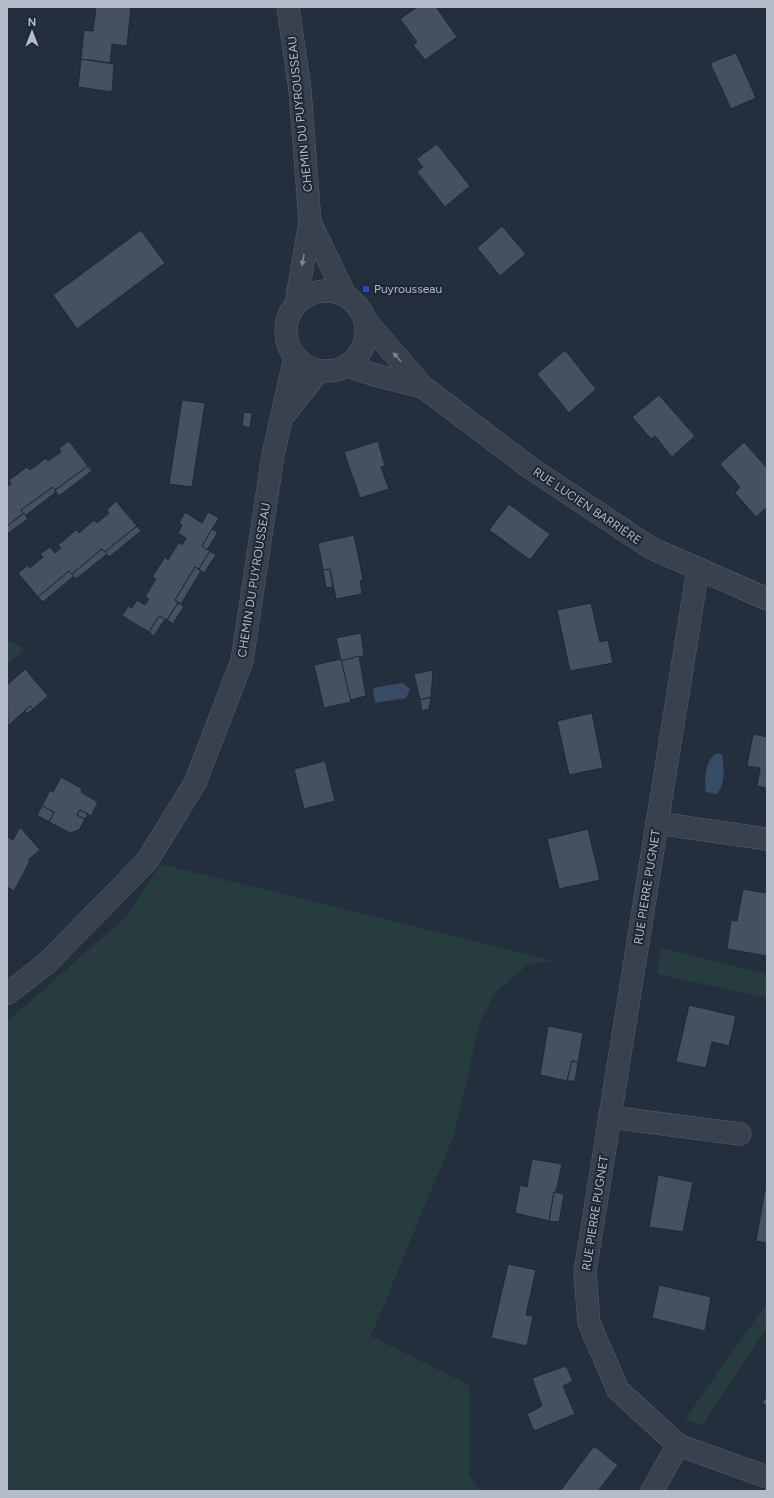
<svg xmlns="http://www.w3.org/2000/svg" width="774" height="1498" viewBox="0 0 774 1498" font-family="Figtree,sans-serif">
<rect width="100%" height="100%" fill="#242f3e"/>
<!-- green -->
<g fill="#263c3f">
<path d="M 7,640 L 25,649 L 7,665 Z"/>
<path d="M 160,864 L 555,961 L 529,964 L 513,977 L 494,994 L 480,1022 L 454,1135 L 371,1336 L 469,1385 L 469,1474 L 479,1491 L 7,1491 L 7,1022 L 128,915 Z"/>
<path d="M 661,948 L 767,974 L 767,998 L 657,974 Z"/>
<path d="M 767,1303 L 767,1327 L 702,1426 L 685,1419 Z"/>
</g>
<!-- water -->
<g fill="#394c67">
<path d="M 403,683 L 410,689 L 406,698 L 375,703 L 373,688 Z"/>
<path d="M 718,753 L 722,755 C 724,768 726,782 717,794 L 706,792 C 704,781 705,757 718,753 Z"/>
</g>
<!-- building -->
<g fill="#455162" stroke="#1f2835">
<path d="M 96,7 L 131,7 L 127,46 L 112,44 L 110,63 L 81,59 L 84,30 L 93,31 Z"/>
<path d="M 417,7 L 436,7 L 457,37 L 425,60 L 413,45 L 417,42 L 400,19 Z"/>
<path d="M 736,53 L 756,98 L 731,109 L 710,63 Z"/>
<path d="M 81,59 L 114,64 L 112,92 L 78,87 Z"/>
<path d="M 437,144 L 470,186 L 445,207 L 417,172 L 423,167 L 416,159 Z"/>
<path d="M 502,226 L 526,254 L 500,276 L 477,248 Z"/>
<path d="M 141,230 L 165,263 L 77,329 L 53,295 Z"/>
<path d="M 565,350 L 596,389 L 569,413 L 537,374 Z"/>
<path d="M 659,395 L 695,436 L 672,457 L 655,436 L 651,439 L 632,417 Z"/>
<path d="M 182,400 L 205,403 L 192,487 L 169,484 Z"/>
<path d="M 244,412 L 252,413 L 250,428 L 242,426 Z"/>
<path d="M 69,441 L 88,466 L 55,490 L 53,487 L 21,510 L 24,513 L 7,526 L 7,487 L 11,484 L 9,480 L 27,467 L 30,470 L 46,458 L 48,461 L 61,452 L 59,448 Z"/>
<path d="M 378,441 L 385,466 L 381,467 L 389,489 L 360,498 L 344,452 Z"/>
<path d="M 744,442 L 767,468 L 767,507 L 756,517 L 735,493 L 740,487 L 720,464 Z"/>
<path d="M 88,466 L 92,471 L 59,496 L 55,490 Z"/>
<path d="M 53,487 L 56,492 L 25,516 L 21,510 Z"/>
<path d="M 116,501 L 137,526 L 105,552 L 102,549 L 72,574 L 69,571 L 38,597 L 18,573 L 28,565 L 30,568 L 43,557 L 40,554 L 50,547 L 55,553 L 61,548 L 58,545 L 76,530 L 79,533 L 94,520 L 97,523 L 109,513 L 107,510 Z"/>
<path d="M 509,504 L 550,534 L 530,560 L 489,530 Z"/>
<path d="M 185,512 L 202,523 L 208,512 L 219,518 L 202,546 L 210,551 L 199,569 L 195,567 L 175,600 L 178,603 L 167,620 L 159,616 L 149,632 L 122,616 L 128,606 L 132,608 L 137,600 L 145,605 L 149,599 L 145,597 L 156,579 L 152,577 L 165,557 L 168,560 L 179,542 L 182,545 L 186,538 L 178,533 L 182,525 L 179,523 Z"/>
<path d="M 24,513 L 28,519 L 7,534 L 7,526 Z"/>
<path d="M 137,526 L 141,531 L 109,557 L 105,552 Z"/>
<path d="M 212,529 L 218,532 L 207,550 L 202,546 Z"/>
<path d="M 354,535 L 363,579 L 360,581 L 362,594 L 336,599 L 330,569 L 323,570 L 318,543 Z"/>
<path d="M 102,549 L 107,554 L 76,579 L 72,574 Z"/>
<path d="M 210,551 L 216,555 L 204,573 L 199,569 Z"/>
<path d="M 195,567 L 201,571 L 181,604 L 175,600 Z"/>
<path d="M 330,569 L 333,587 L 326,588 L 323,570 Z"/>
<path d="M 69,571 L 74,576 L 43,602 L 38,597 Z"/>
<path d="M 178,603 L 184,606 L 173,624 L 167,620 Z"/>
<path d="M 591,603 L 600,642 L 608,640 L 613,663 L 570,671 L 557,610 Z"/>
<path d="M 159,616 L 165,619 L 154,636 L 149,632 Z"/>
<path d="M 361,633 L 364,656 L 341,661 L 336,638 Z"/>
<path d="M 359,656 L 366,696 L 350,700 L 341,661 Z"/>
<path d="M 341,659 L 351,702 L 324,708 L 314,665 Z"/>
<path d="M 25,669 L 48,696 L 33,709 L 30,706 L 8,726 L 7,685 Z"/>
<path d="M 433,670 L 431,697 L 420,700 L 414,674 Z"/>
<path d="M 431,697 L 429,709 L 422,711 L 420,700 Z"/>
<path d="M 30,706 L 33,709 L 27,714 L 25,711 Z"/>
<path d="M 592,713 L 603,768 L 569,775 L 557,721 Z"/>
<path d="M 753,734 L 767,737 L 767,788 L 757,786 L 760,768 L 747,766 Z"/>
<path d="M 325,761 L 335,801 L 304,809 L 294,769 Z"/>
<path d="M 61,777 L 81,788 L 82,793 L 98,802 L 91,816 L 80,810 L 77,815 L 85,819 L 79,830 L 70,833 L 49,822 L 54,812 L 42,806 L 50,790 L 53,792 Z"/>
<path d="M 42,806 L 54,812 L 49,822 L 37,815 Z"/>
<path d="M 80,810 L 88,814 L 85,819 L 77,815 Z"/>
<path d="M 20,827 L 40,850 L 28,860 L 30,861 L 14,891 L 7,887 L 7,837 L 13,840 Z"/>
<path d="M 588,829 L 600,880 L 559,889 L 547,839 Z"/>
<path d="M 743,889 L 767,893 L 767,956 L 727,949 L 731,920 L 737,921 Z"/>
<path d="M 689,1005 L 736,1016 L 729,1046 L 712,1042 L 706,1068 L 676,1062 Z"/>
<path d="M 548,1026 L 583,1033 L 578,1062 L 572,1061 L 567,1081 L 540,1075 Z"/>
<path d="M 572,1061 L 578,1062 L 575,1081 L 567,1081 Z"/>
<path d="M 532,1159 L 562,1164 L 556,1192 L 554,1192 L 549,1221 L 515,1213 L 520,1185 L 527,1187 Z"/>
<path d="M 658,1175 L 693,1182 L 683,1232 L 649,1227 Z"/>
<path d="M 765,1189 L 767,1189 L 767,1243 L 756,1241 Z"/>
<path d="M 554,1192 L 564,1194 L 559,1222 L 549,1221 Z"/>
<path d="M 508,1264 L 536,1270 L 526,1315 L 533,1316 L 527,1346 L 491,1338 Z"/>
<path d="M 659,1285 L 711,1297 L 705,1331 L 652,1318 Z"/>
<path d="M 566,1366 L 573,1381 L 563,1386 L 575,1414 L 534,1431 L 527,1414 L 542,1406 L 532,1378 Z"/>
<path d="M 767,1395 L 767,1406 L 762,1403 Z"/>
<path d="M 594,1446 L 618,1465 L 598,1491 L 560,1491 Z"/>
</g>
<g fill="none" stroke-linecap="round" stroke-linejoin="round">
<!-- street casing -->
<g stroke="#565f6c" stroke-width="23">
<g id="street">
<path d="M 288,7 L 300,90 L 310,222 L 296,304"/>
<path d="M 310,222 L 345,295"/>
<circle cx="326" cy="331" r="40"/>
<path d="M 365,320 L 423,387 L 529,467 L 651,548 L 767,599"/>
<path d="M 348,366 L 375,375 L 423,387"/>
<path d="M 283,416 L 319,371"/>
<path d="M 698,569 L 585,1272 L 589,1323 L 618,1390 L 678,1445 L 767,1477"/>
<path d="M 657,823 L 767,839"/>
<path d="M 7,994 L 47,963 L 147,861 L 195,783 L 242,661 L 273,455 L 295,357"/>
<path d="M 610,1117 L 740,1134"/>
<path d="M 652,1491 L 678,1445"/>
</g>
</g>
<!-- street -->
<use href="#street" stroke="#38414e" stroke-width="22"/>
</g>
<!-- one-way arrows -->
<defs><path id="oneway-solid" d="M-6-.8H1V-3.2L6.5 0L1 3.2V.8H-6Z"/></defs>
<g fill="#7c8592">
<use href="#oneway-solid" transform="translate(303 260) rotate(100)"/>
<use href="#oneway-solid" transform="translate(397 357) rotate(-131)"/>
</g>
<!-- markers -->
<rect fill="#1a4fb4" stroke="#1d2633" stroke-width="1.5" x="362" y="285" width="8" height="8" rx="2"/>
<g text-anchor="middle" stroke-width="4" stroke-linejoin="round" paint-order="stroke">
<!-- street labels -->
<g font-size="12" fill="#b4bcc9" stroke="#1d2633">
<text transform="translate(300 114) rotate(-96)" y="4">CHEMIN DU PUYROUSSEAU</text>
<text transform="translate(587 506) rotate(34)" y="4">RUE LUCIEN BARRIÈRE</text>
<text transform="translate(254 580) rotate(-81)" y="4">CHEMIN DU PUYROUSSEAU</text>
<text transform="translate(647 887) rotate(-81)" y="4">RUE PIERRE PUGNET</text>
<text transform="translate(595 1213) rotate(-81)" y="4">RUE PIERRE PUGNET</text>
</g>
<!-- poi labels -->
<g font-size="12" fill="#b4bcc9" stroke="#1d2633" text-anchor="start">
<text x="374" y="293">Puyrousseau</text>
</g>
</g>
<!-- border -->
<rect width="774" height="1498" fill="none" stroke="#b4bcc9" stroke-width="16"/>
<!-- north arrow -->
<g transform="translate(32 32)" stroke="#1d2633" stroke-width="3" paint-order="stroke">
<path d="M0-3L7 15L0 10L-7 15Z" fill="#b4bcc9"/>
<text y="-6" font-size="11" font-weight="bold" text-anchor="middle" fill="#b4bcc9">N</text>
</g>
</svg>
